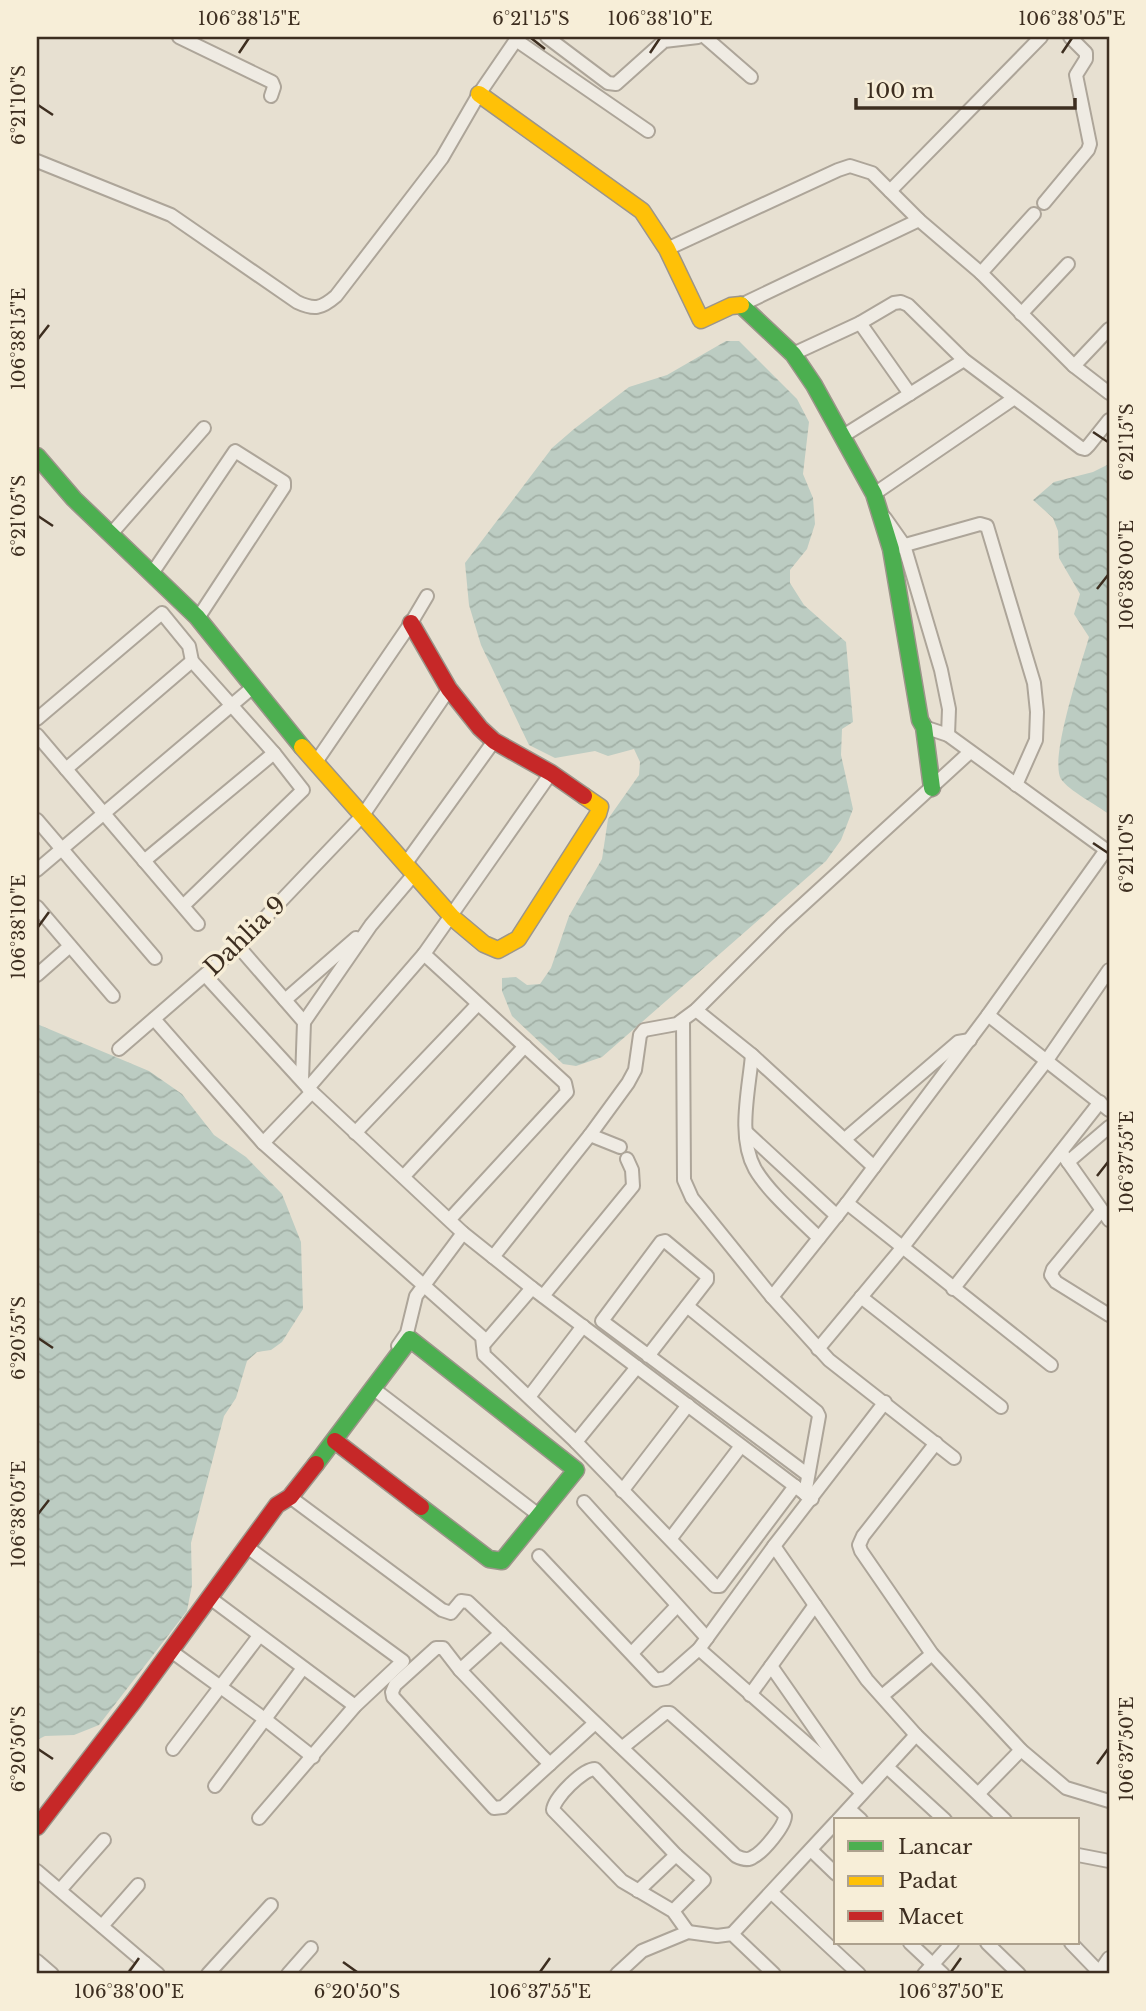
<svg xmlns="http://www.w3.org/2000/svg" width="1146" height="2011" viewBox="0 0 1146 2011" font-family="'Libre Baskerville',serif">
<defs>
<pattern id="water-waves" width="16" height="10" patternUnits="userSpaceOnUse" patternTransform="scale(1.75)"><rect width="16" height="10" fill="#bcccc2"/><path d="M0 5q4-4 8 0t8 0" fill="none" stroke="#a2b0a6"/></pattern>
</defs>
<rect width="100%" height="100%" fill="#e7e0d1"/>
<!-- water -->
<g fill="url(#water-waves)">
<path d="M 726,341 L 739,341 L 797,399 L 809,422 L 803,474 L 813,498 L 815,524 L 807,549 L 790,570 L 790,583 L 804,605 L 846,642 L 853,722 L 842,729 L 841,755 L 853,809 L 841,840 L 826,861 L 602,1057 L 576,1066 L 563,1064 L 512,1016 L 502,991 L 502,978 L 516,977 L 527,985 L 540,984 L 551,968 L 569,916 L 602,859 L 608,819 L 639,775 L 640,762 L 634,749 L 608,756 L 595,751 L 555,758 L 529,745 L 481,645 L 469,605 L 465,563 L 552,448 L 574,429 L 629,387 L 667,375 Z"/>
<path d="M 1109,464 L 1109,814 C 1098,806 1068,790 1061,779 C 1049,759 1082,662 1089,637 L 1074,614 L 1080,594 L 1059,558 L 1058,531 L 1053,518 L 1033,500 L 1054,482 L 1093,472 Z"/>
<path d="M 37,1024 L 149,1071 L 182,1094 L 214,1135 L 246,1157 L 282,1194 L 301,1242 L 303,1309 L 282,1342 L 271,1350 L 257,1352 L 247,1361 L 236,1398 L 224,1416 L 191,1543 L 192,1585 L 187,1611 L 99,1725 L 74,1735 L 45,1736 L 37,1740 Z"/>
</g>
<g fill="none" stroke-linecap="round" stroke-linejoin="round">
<!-- street casing -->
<g stroke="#ada599" stroke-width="16">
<g id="street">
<path d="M 179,37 L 272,82 L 274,87 L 271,96"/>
<path d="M 547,37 L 608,83 L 616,84 L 664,41 L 698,37"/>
<path d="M 705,37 L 751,77"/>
<path d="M 516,40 L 648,131"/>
<path d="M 37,161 L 171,215 L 297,302 C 314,310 321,309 336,296 L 442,158 L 479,94 L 518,37"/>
<path d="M 890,191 L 1041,37"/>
<path d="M 1044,203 L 1088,150 L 1090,144 L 1076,75 L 1086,59 L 1086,53 L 1070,37"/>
<path d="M 667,249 L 838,170 L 850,166 L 872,173 L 919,220 L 981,273 L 1074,366 L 1109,393"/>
<path d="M 981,273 L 1034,214"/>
<path d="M 741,305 L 919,220"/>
<path d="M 1021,314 L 1068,264"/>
<path d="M 860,323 L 910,394"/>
<path d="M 793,354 L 860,323 L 894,303 L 901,302 L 908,305 L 964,360 L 1081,448 L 1085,449 L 1089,445 L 1109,420"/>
<path d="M 1074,366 L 1109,329"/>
<path d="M 843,436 L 964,360"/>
<path d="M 874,494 L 1013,399"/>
<path d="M 885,518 L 904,545 L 941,670 L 949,709 L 948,735"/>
<path d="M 111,534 L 204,428"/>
<path d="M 891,549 L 980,524 L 987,526 L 1034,683 L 1037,712 L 1036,740 L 1016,785"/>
<path d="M 153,572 L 235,451 L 284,482 L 284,487 L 198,618"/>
<path d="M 37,719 L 162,613 L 189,646 L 192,661 L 274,753 L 303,790 L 183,906"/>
<path d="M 924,727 L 948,735 L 1109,852"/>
<path d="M 37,735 L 198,924"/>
<path d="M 316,762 L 411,623 L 427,596"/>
<path d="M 66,769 L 192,661"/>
<path d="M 37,820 L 155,958"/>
<path d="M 144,861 L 274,753"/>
<path d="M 406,863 L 494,741"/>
<path d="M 37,870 L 253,687"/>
<path d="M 37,907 L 113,996"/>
<path d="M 238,946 L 304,1022 L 302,1080"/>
<path d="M 424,954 L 565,1083 L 567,1092 L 450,1219"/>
<path d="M 37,975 L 70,946"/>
<path d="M 205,975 L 312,1092 L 463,1233 L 532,1288 L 812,1499"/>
<path d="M 285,1000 L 356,938"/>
<path d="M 696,1010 L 752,1055 L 874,1167"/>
<path d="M 988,1015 L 1109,1110"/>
<path d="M 154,1019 L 263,1143 L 482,1337 L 484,1355 L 576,1442 L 715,1586 L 720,1586 L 795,1486"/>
<path d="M 683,1021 L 684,1180 L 692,1198 L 772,1297 L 829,1360 L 954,1458"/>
<path d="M 304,1022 L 371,925 L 415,873"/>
<path d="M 119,1049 L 238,946 L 363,815 L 449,689"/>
<path d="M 752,1055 C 749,1090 737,1136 755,1169 C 769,1193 799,1218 819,1238"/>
<path d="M 308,1088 L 424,954 L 551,773"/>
<path d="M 746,1132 L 837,1216"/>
<path d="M 355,1133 L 478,1004"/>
<path d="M 590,1135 L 620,1147"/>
<path d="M 845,1139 L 958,1042 L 970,1040"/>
<path d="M 263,1143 L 312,1092"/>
<path d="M 1061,1152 L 1109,1220"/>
<path d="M 1068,1162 L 1109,1127"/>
<path d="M 404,1176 L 525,1046"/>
<path d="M 847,1203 L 1051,1365"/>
<path d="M 1101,1211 L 1053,1269 L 1051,1275 L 1056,1282 L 1109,1315"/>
<path d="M 493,1257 L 590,1135 L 628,1083 L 635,1070 L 640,1035 L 644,1030 L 677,1024 L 696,1010 L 782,924 L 970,752"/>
<path d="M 953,1289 L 1100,1102"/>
<path d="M 543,1296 L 633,1186 L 632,1170 L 627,1159"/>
<path d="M 772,1297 L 847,1203 L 988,1015 L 1106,850"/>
<path d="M 861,1297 L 1001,1407"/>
<path d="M 687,1306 L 817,1412 L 819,1416 L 805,1494"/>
<path d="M 484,1344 L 532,1288"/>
<path d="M 398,1346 L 407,1333 L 416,1296 L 463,1233"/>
<path d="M 818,1349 L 902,1248 L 1047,1060 L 1109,970"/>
<path d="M 648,1356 L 707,1280 L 707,1276 L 665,1241 L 661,1242 L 602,1321 L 808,1475"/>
<path d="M 374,1389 L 540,1516"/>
<path d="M 529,1397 L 583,1326"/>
<path d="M 576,1442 L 637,1367"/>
<path d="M 936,1443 L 863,1536 L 859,1545 L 861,1551 L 932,1654 L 1021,1750 L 1066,1788 L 1109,1801"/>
<path d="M 622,1491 L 688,1405"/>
<path d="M 290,1497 L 442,1610 L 451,1613 L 461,1601 L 468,1602 L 736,1856 C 742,1859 748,1861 753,1857 C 763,1852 785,1826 785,1816 L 783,1813 L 670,1713 L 665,1713 L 623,1747"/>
<path d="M 584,1502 L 707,1638"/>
<path d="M 671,1538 L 741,1446"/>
<path d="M 774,1546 L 867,1680 L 916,1735 L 1005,1820"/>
<path d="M 247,1547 L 403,1661 L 355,1706 L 259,1818"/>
<path d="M 539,1556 L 656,1680 L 666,1678 L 699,1649 L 774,1546 L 885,1402"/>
<path d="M 210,1598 L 355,1706"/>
<path d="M 501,1633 L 460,1670 L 541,1755 L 550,1764 L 595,1723"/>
<path d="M 699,1649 L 854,1785"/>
<path d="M 171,1651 L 266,1720 L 313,1757"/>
<path d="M 632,1653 L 677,1606"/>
<path d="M 771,1666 L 854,1785 L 862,1793"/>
<path d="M 460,1670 L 443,1648 L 436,1648 L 395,1685 L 392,1692 L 393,1697 L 494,1808 L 503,1807 L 550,1764"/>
<path d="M 750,1695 L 815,1605"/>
<path d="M 882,1696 L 932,1654"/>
<path d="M 173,1749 L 259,1636"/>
<path d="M 887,1767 L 945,1820"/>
<path d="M 215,1786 L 303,1668"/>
<path d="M 979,1793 L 1021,1750"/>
<path d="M 849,1809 L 861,1820"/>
<path d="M 838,1820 L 916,1735"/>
<path d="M 811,1850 L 836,1874"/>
<path d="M 1078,1855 L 1109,1861"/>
<path d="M 37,1871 L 158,1974"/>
<path d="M 60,1890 L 104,1840"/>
<path d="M 638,1891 L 676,1855"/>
<path d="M 772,1893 L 859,1974"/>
<path d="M 673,1911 L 704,1880 L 676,1855 L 595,1769 C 583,1769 554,1798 553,1810 L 622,1881 L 673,1911 L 688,1932"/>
<path d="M 102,1926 L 138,1885"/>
<path d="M 732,1934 L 836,1822"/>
<path d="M 910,1943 L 943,1974"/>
<path d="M 987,1943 L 1019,1974"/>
<path d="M 1071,1943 L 1099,1972"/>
<path d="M 37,1961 L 52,1974"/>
<path d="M 135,1974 L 145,1963"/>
<path d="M 208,1974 L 271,1905"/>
<path d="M 288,1974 L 311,1948"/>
<path d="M 617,1974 L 642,1951 L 688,1932 L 717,1936 L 732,1934 L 774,1974"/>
<path d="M 924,1974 L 952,1943"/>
<path d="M 1098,1974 L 1109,1958"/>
</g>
</g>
<!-- fast casing -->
<g stroke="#9c958a" stroke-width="19">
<g id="fast">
<path d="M 741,305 L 793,354 L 814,385 L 874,494 L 891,549 L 920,720 L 924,727 L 932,788"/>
<path d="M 37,456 L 74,499 L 197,617 L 302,747"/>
<path d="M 316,1464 L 410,1339 L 576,1470 L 502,1561 L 489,1559 L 421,1507"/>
</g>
</g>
<!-- slow casing -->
<g stroke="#9c958a" stroke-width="19">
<g id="slow">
<path d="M 479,94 L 642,211 L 667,249 L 701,320 L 731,306 L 741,305"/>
<path d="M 302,747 L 453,918 L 484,944 L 498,950 L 518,939 L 598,814 L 600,807 L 584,796"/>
</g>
</g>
<!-- jam casing -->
<g stroke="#9c958a" stroke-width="19">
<g id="jam">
<path d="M 411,623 L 449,689 L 480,728 L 494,741 L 551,773 L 584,796"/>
<path d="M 335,1441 L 421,1507"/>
<path d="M 37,1827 L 134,1701 L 277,1505 L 290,1497 L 316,1464"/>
</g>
</g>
<!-- street -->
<use href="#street" stroke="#efebe3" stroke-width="12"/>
<!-- fast -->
<use href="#fast" stroke="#4caf50" stroke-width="16"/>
<!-- slow -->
<use href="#slow" stroke="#ffc107" stroke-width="16"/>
<!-- jam -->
<use href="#jam" stroke="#c62828" stroke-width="16"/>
</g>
<!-- ticks -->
<path fill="none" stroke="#3d2e20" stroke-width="2.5" d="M 531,38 L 545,49M 239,53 L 249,38M 650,53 L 660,38M 1062,53 L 1072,38M 38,105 L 53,115M 38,339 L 49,325M 1093,432 L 1108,442M 38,516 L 53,526M 1097,589 L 1108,575M 1093,843 L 1108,853M 38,927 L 49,912M 1097,1176 L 1108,1162M 38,1338 L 53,1348M 38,1514 L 49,1500M 38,1749 L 53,1759M 1097,1764 L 1108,1749M 343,1962 L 357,1972M 129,1972 L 139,1958M 540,1972 L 550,1958M 951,1972 L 961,1958"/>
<g text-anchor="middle" stroke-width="7" stroke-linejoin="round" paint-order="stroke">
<!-- street labels -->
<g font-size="24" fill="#3d2e20" stroke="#f7eed8">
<text transform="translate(245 936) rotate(-44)" y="8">Dahlia 9</text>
</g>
</g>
<!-- border -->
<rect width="1146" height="2011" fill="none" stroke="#f7eed8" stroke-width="77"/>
<!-- legend -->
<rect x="834" y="1818" width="245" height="126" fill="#f7eed8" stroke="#ada18e" stroke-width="2"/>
<rect x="848" y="1841" width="35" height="10" fill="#4caf50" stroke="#ada18e" stroke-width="2"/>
<text x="898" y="1854" font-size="21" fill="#3d2e20">Lancar</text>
<rect x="848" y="1876" width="35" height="10" fill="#ffc107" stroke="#ada18e" stroke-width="2"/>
<text x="898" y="1888" font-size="21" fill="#3d2e20">Padat</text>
<rect x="848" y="1911" width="35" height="10" fill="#c62828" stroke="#ada18e" stroke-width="2"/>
<text x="898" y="1924" font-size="21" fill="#3d2e20">Macet</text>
<!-- scale -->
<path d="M856 98v10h219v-10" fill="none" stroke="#3d2e20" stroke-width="3.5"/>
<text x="866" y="98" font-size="21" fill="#3d2e20" stroke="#f7eed8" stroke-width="5" paint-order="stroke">100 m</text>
<rect x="38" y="38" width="1070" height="1934" fill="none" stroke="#3d2e20" stroke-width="2.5"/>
<g font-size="18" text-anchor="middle" fill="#3d2e20">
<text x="249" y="25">106°38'15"E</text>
<text x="531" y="25">6°21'15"S</text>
<text x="660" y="25">106°38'10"E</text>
<text x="1072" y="25">106°38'05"E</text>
<text transform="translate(19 105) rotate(-90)" y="6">6°21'10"S</text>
<text transform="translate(19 339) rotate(-90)" y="6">106°38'15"E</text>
<text transform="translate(1127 442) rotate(-90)" y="6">6°21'15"S</text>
<text transform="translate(19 516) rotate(-90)" y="6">6°21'05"S</text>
<text transform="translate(1127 575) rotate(-90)" y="6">106°38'00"E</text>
<text transform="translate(1127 853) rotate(-90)" y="6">6°21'10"S</text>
<text transform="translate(19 927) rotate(-90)" y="6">106°38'10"E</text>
<text transform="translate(1127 1162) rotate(-90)" y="6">106°37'55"E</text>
<text transform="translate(19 1338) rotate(-90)" y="6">6°20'55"S</text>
<text transform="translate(19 1514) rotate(-90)" y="6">106°38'05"E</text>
<text transform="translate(19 1749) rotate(-90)" y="6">6°20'50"S</text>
<text transform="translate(1127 1749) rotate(-90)" y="6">106°37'50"E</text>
<text x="129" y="1998">106°38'00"E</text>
<text x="357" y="1998">6°20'50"S</text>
<text x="540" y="1998">106°37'55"E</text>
<text x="951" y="1998">106°37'50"E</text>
</g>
</svg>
